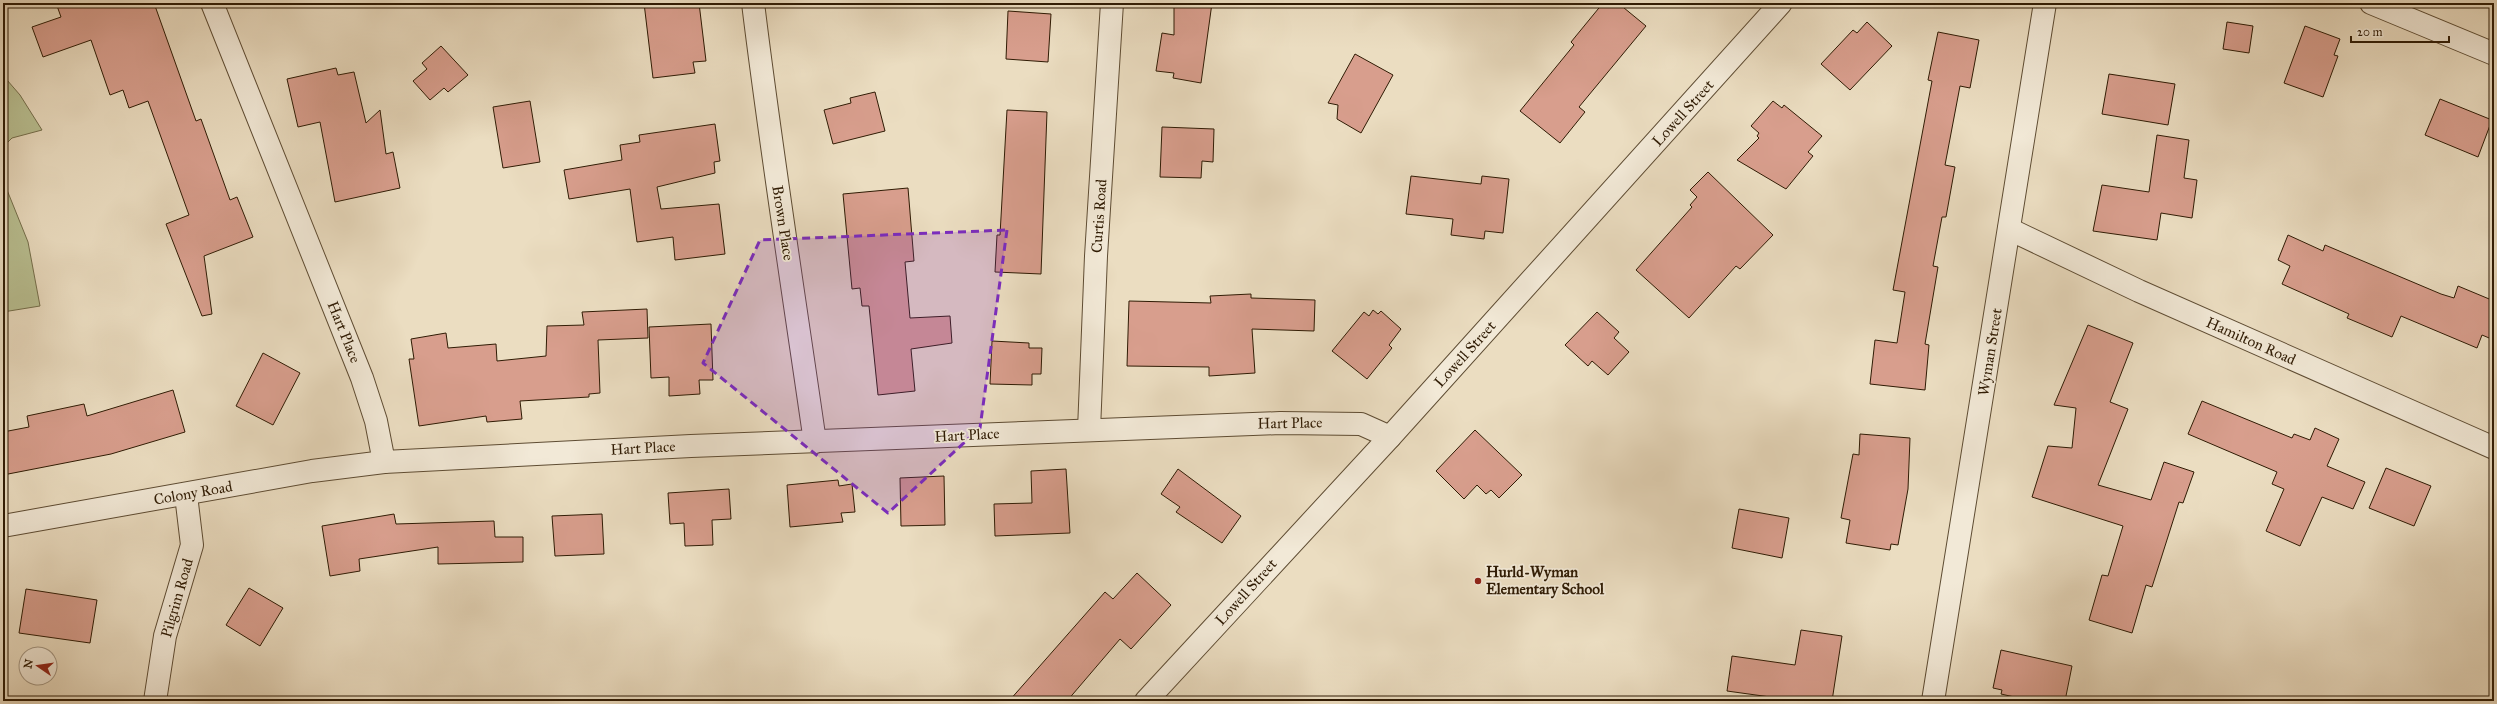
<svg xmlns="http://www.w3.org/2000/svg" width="2497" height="704" viewBox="0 0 2497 704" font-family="'IM FELL Great Primer',serif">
<rect width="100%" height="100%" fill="#ebddc1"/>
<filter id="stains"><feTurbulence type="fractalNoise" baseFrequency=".005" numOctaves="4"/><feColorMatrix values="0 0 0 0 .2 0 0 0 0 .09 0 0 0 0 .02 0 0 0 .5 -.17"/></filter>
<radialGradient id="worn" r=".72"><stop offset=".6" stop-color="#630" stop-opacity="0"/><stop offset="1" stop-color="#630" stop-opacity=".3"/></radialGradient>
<!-- green -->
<g fill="#b9c092" stroke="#746e4b">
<path d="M 7,80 L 20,95 L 42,130 L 12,138 L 3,147 L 3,81 Z"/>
<path d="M 3,170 L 5,185 L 28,242 L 40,306 L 3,312 Z"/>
</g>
<!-- building -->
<g fill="#d89e8d" stroke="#2f1b04">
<path d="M 56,3 L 154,3 L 196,121 L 201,119 L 230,200 L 237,197 L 253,237 L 204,256 L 212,314 L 202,316 L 166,224 L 189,215 L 148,101 L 129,108 L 123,90 L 110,95 L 91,40 L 43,57 L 32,27 L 61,17 Z"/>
<path d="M 644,3 L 699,3 L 706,61 L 693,62 L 695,73 L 653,78 Z"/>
<path d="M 1174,3 L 1212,3 L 1201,83 L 1173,78 L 1174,73 L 1156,71 L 1162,33 L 1174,35 Z"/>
<path d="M 1603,3 L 1618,3 L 1646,26 L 1579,107 L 1585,112 L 1560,143 L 1520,111 L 1574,45 L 1571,42 Z"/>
<path d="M 1008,11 L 1051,14 L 1048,62 L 1006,59 Z"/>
<path d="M 1867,22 L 1892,46 L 1850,90 L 1821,64 L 1853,30 L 1857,33 Z"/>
<path d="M 2227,22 L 2253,26 L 2249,53 L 2223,49 Z"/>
<path d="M 2305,26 L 2340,39 L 2334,55 L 2338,56 L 2323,97 L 2284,83 Z"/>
<path d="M 1938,32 L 1979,40 L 1970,88 L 1960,86 L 1945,165 L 1955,167 L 1946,217 L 1942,217 L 1933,266 L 1938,267 L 1925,344 L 1929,345 L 1925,390 L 1870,384 L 1875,340 L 1897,343 L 1905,292 L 1893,290 L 1932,81 L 1928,80 Z"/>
<path d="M 441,46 L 468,75 L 448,92 L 444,88 L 430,100 L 413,81 L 427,69 L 422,63 Z"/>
<path d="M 1355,54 L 1393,75 L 1361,133 L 1337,119 L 1338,105 L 1328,103 Z"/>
<path d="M 336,68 L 338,75 L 354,72 L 366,123 L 380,110 L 386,154 L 393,152 L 400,188 L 335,202 L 320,122 L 298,127 L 287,79 Z"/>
<path d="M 2109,74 L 2175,84 L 2168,125 L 2102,114 Z"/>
<path d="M 875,92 L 885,131 L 833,144 L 824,110 L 851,103 L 850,98 Z"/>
<path d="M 2440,99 L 2492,120 L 2478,157 L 2425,135 Z"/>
<path d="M 530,101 L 540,162 L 503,168 L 493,107 Z"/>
<path d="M 1773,101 L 1782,108 L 1784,105 L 1822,136 L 1808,152 L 1813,156 L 1786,189 L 1737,160 L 1759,138 L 1757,136 L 1759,133 L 1751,126 Z"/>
<path d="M 1007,110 L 1047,112 L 1041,274 L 995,272 L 997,235 L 1000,235 Z"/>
<path d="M 715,124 L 720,161 L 714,162 L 715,173 L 657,187 L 661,209 L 719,204 L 725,254 L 675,260 L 673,237 L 637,242 L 630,189 L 569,199 L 564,170 L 622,160 L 620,145 L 640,142 L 639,135 Z"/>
<path d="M 1162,127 L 1214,129 L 1213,162 L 1202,161 L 1201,178 L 1160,177 Z"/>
<path d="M 2157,135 L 2189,140 L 2184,178 L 2197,180 L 2192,218 L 2161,213 L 2157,240 L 2093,231 L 2102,185 L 2149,192 Z"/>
<path d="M 1708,172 L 1773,235 L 1740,269 L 1736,266 L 1689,318 L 1636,270 L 1692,207 L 1690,205 L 1697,197 L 1690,190 Z"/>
<path d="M 1411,176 L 1481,184 L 1482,176 L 1509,179 L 1503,233 L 1485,231 L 1484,239 L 1451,235 L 1453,219 L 1406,214 Z"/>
<path d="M 908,188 L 914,261 L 905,262 L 910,318 L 950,316 L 952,343 L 911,349 L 915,391 L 878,395 L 869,306 L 862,306 L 860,288 L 852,289 L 843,194 Z"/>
<path d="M 2288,235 L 2323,251 L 2325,245 L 2441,294 L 2454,298 L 2458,286 L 2494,301 L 2494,340 L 2482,335 L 2477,348 L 2401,316 L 2392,337 L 2347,318 L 2349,314 L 2282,284 L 2290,266 L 2278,260 Z"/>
<path d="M 1251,294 L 1251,298 L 1315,300 L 1314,331 L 1252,329 L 1255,373 L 1209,376 L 1209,367 L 1127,366 L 1129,301 L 1211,303 L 1210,296 Z"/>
<path d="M 647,309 L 648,338 L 598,340 L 600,393 L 589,394 L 589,397 L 520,401 L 522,419 L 487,422 L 486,416 L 419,426 L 409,359 L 414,359 L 411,339 L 446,333 L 448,348 L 496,344 L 497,361 L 546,356 L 547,326 L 584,325 L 582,312 Z"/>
<path d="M 1373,310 L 1378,314 L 1381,311 L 1401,329 L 1389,345 L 1392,348 L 1367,379 L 1332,351 L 1364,312 L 1369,316 Z"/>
<path d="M 1597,312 L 1619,332 L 1614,338 L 1629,352 L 1608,375 L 1592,361 L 1588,366 L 1565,345 Z"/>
<path d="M 711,324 L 713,380 L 699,380 L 700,394 L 669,396 L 669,377 L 651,378 L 649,327 Z"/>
<path d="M 2088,325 L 2133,343 L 2110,402 L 2128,409 L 2098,485 L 2151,500 L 2164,462 L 2194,472 L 2183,503 L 2179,502 L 2152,587 L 2146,585 L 2132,633 L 2089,620 L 2102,575 L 2108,576 L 2123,526 L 2032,497 L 2048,446 L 2072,448 L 2076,408 L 2054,405 Z"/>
<path d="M 992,341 L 1029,343 L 1029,348 L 1042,348 L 1041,374 L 1032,374 L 1032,385 L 990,384 Z"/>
<path d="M 263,353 L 300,373 L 273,425 L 236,406 Z"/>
<path d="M 173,390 L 185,432 L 111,454 L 3,475 L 3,432 L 29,427 L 27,416 L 84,404 L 87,416 Z"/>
<path d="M 2202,401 L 2292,438 L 2294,434 L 2310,440 L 2315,428 L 2339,439 L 2327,466 L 2365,482 L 2353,509 L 2322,497 L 2300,546 L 2266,531 L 2284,489 L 2272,484 L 2277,472 L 2188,434 Z"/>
<path d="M 1475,430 L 1522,475 L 1499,498 L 1491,490 L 1486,494 L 1477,485 L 1464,499 L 1436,471 Z"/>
<path d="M 1860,434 L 1910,438 L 1908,489 L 1898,545 L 1891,544 L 1890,550 L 1846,543 L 1850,520 L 1841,518 L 1853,454 L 1859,455 Z"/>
<path d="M 2386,468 L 2431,486 L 2414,526 L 2369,508 Z"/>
<path d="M 1066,469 L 1070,533 L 995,536 L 994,504 L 1032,503 L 1031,471 Z"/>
<path d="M 1178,469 L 1241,516 L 1222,543 L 1176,512 L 1180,507 L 1161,494 Z"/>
<path d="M 944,476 L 945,525 L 901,526 L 900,478 Z"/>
<path d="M 838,480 L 839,486 L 852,484 L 855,512 L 841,513 L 843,522 L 790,527 L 787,485 Z"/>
<path d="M 729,489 L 731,519 L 712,520 L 713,545 L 685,546 L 684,523 L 670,524 L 668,493 Z"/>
<path d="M 1739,509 L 1789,518 L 1782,558 L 1732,548 Z"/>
<path d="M 394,514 L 396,524 L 494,521 L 495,537 L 523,537 L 523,562 L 438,564 L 438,547 L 359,559 L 360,571 L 330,576 L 322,526 Z"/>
<path d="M 602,514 L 604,554 L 555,556 L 552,516 Z"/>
<path d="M 1137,573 L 1171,605 L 1131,649 L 1120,639 L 1067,701 L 1009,701 L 1105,592 L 1113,599 Z"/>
<path d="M 249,588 L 283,608 L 260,646 L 226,625 Z"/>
<path d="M 26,589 L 97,600 L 90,643 L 19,633 Z"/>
<path d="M 1801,630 L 1842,636 L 1832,701 L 1799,701 L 1727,691 L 1732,656 L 1795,665 Z"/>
<path d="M 2001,650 L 2072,666 L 2065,701 L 2032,701 L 2001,694 L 2002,690 L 1993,688 Z"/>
</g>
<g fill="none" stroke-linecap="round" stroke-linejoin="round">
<!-- minor casing -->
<g stroke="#5e4c33" stroke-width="24">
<g id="minor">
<path d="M 212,3 L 362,378 L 376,421 L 384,462 L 691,446 L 1280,423 L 1361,424 L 1390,437"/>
<path d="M 753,3 C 771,150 794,296 815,442"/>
<path d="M 2371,3 L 2494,54"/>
<path d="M 2009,229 L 2139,291 L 2494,448"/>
<path d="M 1089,430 L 1096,256 L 1112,3"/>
<path d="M 3,526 L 312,471 L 384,462"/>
<path d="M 155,701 L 165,636 L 192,545 L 186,495"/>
</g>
</g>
<!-- tertiary casing -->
<g stroke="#5e4c33" stroke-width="24">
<g id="tertiary">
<path d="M 1146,701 L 1390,437 L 1781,3"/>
<path d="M 1933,701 L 2045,3"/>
</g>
</g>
<!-- minor -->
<use href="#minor" stroke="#f2e9d7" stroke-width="22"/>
<!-- tertiary -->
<use href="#tertiary" stroke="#f2e9d7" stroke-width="22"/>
</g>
<!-- marked area -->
<path fill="#7b2cbf" fill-opacity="0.2" stroke="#7b2cbf" stroke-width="3" stroke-dasharray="8 5" stroke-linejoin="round" d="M 1007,230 L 980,428 L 888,513 L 703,363 L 760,240 Z"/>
<!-- markers -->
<circle fill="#8f2418" stroke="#f2e9d7" stroke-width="1.5" cx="1478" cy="581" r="4"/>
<g text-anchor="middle" stroke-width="3.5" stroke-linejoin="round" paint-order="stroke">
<!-- street labels -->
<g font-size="15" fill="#2f1b04" stroke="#f2e9d7">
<text transform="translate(1683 113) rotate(-48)" y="5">Lowell Street</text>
<text transform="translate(1099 216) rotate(-86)" y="5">Curtis Road</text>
<text transform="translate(783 223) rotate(81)" y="5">Brown Place</text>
<text transform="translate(344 332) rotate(68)" y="5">Hart Place</text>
<text transform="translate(2251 341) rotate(24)" y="5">Hamilton Road</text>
<text transform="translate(1990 352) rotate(-81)" y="5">Wyman Street</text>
<text transform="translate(1465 354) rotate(-48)" y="5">Lowell Street</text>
<text transform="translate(1290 423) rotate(-1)" y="5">Hart Place</text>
<text transform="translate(967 435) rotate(-3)" y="5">Hart Place</text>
<text transform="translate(643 448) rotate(-3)" y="5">Hart Place</text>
<text transform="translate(193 493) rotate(-10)" y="5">Colony Road</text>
<text transform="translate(1246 592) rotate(-48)" y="5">Lowell Street</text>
<text transform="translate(177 598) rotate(-74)" y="5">Pilgrim Road</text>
</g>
<!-- poi labels -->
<g font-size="15" font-weight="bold" fill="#2f1b04" stroke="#f2e9d7" text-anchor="start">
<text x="1486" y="577">Hurld-Wyman<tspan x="1486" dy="17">Elementary School</tspan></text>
</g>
</g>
<!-- margin -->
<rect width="2497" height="704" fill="none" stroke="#ebddc1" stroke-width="16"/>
<rect x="4" y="4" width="2489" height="696" fill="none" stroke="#2f1b04" stroke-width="2"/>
<rect x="8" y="8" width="2481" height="688" fill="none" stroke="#2f1b04"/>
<!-- north arrow -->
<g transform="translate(38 666) rotate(283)"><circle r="19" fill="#f2e9d7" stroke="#a49783"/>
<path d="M0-3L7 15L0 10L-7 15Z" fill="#8f2418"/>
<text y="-6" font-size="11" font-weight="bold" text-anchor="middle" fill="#2f1b04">N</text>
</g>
<!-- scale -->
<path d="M2351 36v6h98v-6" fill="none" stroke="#2f1b04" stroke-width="2"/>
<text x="2357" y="36" font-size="12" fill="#2f1b04" stroke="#f2e9d7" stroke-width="3" paint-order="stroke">20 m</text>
<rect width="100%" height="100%" filter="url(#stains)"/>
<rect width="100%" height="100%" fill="url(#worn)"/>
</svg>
